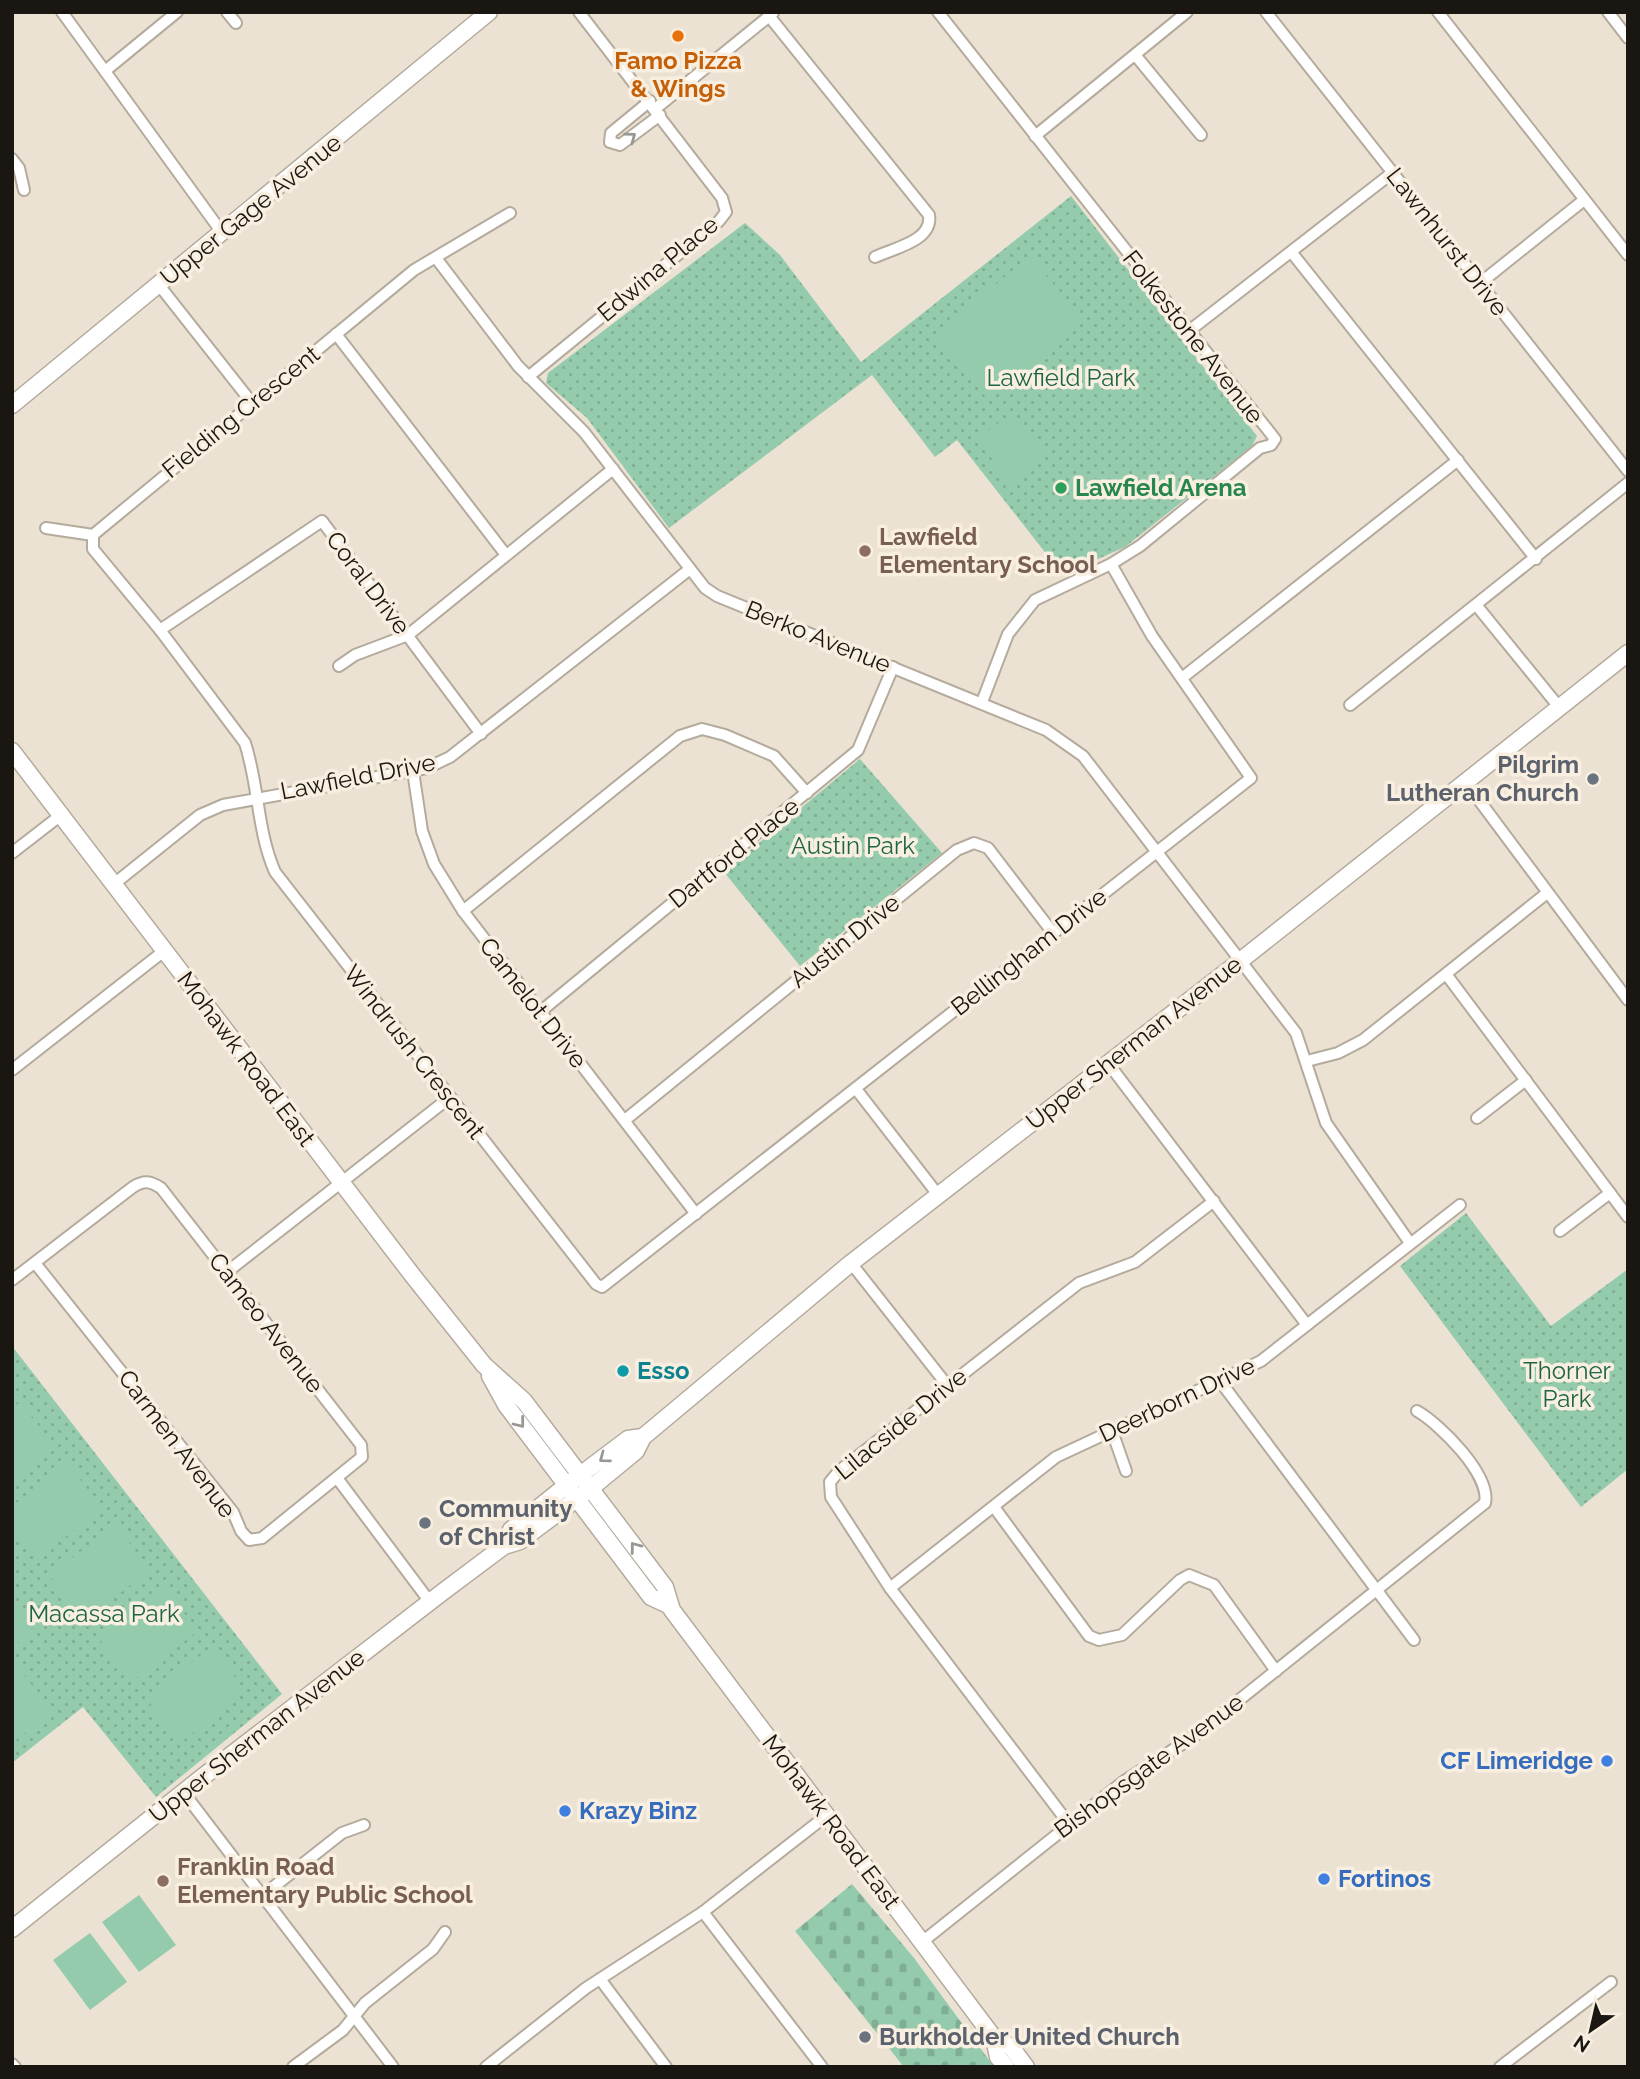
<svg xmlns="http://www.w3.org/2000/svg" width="1640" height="2079" viewBox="0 0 1640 2079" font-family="Raleway,sans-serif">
<defs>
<pattern id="grass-dots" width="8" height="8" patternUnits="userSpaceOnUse" patternTransform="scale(1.75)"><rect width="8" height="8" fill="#95cbad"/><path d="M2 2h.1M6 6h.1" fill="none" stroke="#80ae94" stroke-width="1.8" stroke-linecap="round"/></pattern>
<pattern id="cemetery-stones" width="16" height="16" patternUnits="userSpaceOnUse" patternTransform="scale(1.75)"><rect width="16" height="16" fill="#95cbad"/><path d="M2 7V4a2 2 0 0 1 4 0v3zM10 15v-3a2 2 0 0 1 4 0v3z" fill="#80ae94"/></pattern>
</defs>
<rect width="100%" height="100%" fill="#ebe2d3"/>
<!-- grass -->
<g fill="url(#grass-dots)">
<path d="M 1071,196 L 1257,436 L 1252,446 L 1125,547 L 1071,571 L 1062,574 L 957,440 L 935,457 L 872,375 L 669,528 L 587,418 L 546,383 L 548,373 L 745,223 L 780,255 L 861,362 Z"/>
<path d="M 860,759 L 942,853 L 800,966 L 724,872 Z"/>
<path d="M 1466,1213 L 1551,1326 L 1628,1269 L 1628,1469 L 1581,1507 L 1400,1266 Z"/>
<path d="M 12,1346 L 282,1694 L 156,1797 L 83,1707 L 12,1763 Z"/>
</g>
<!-- cemetery -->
<path fill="url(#cemetery-stones)" d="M 852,1884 L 914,1958 L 994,2067 L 904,2067 L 795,1931 Z"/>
<!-- garden -->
<g fill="#95cbad">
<path d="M 1030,256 L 1084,321 L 988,400 L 935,335 Z"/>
<path d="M 1011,413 L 1049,453 L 1008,487 L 989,464 L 993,460 L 977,440 Z"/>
<path d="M 20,1402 L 55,1447 L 12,1480 L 12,1408 Z"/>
<path d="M 68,1464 L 103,1509 L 36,1559 L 12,1528 L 12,1506 Z"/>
<path d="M 116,1525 L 150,1570 L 84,1621 L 49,1575 Z"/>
<path d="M 163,1586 L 198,1631 L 131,1682 L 97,1636 Z"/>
<path d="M 12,1596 L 35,1626 L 29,1630 L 31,1633 L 12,1647 Z"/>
<path d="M 212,1647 L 246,1692 L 180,1743 L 145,1697 Z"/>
<path d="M 18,1667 L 53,1712 L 12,1743 L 12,1671 Z"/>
<path d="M 139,1895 L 176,1945 L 139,1972 L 102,1922 Z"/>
<path d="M 90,1933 L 127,1982 L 90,2010 L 53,1960 Z"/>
</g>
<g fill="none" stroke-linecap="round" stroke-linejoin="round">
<!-- street casing -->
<g stroke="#b4ab9d" stroke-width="14">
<g id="street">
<path d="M 62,12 L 223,234"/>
<path d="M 227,12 L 236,23"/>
<path d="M 938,12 L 1275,439 L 1271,445 L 1260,448 L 1140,546 L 1111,564 L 1035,600 L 1008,634 L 982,702"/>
<path d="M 1266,12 L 1628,471"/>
<path d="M 1438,12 L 1628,255"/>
<path d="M 1608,12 L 1628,38"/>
<path d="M 769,16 L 929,215 C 933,241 894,248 875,257"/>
<path d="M 1136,56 L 1201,135"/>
<path d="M 105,71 L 177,12"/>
<path d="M 650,101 L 611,133 L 610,142 L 620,145 L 660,115"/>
<path d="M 655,109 L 773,13"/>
<path d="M 1035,136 L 1187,12"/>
<path d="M 12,159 L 19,168 L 24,190"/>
<path d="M 1292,253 L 1536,559"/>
<path d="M 436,258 L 518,366 L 584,432 L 705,588 L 717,596 L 1046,730 L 1083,756 L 1296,1033 L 1326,1123 L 1410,1243"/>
<path d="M 1479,284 L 1584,200"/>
<path d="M 159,285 L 252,403"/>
<path d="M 1189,331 L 1392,173"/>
<path d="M 336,334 L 506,555"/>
<path d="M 528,377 L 719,221 L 726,212 L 722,198 L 579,12"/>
<path d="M 46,528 L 93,535 L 414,270 L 510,213"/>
<path d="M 93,535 L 93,549 L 160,630 L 245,743 C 259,786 257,831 275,872 L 596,1284 L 602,1287 L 1251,778 L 1152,636 L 1111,564"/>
<path d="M 1477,606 L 1559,707"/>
<path d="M 160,630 L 322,521 L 481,734"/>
<path d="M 339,666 L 355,655 L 408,635 L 613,469"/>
<path d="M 1182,678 L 1458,460"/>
<path d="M 1350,705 L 1628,483"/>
<path d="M 413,771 L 422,831 L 434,864 L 463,911 L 696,1214"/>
<path d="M 1464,780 L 1628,1000"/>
<path d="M 12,853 L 61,815"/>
<path d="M 114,884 L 200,815 L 223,805 L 427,768 L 450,757 L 690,569"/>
<path d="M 463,911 L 680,736 L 702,729 L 725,735 L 774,756 L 807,793"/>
<path d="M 1446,974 L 1628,1217"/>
<path d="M 540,1012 L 858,750 L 893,667"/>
<path d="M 1307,1061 L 1338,1053 L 1363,1040 L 1547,893"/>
<path d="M 1108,1063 L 1307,1325"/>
<path d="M 12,1070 L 164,951"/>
<path d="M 856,1089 L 939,1196"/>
<path d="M 1477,1118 L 1526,1080"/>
<path d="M 625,1120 L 957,850 L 974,843 L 988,848 L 1053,933"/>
<path d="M 1560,1231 L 1610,1193"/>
<path d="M 851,1263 L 947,1385"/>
<path d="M 227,1272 L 449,1098"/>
<path d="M 12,1280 L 133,1187 C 144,1180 150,1181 161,1188 L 361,1445 L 362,1457 L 262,1538 L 249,1540 L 241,1531 L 233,1512 L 35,1263"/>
<path d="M 1220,1381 L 1414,1640"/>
<path d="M 1112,1431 L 1126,1471"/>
<path d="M 337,1478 L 430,1602"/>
<path d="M 994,1507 L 1089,1636 L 1099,1640 L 1122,1635 L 1180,1580 L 1189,1575 L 1214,1585 L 1276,1671"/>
<path d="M 890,1588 L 1056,1457 L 1261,1361 L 1460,1205"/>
<path d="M 184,1793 L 393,2067"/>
<path d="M 1069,1824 L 890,1588 L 831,1497 L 830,1482 L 839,1471 L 1079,1283 L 1135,1262 L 1214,1201"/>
<path d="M 262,1896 L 342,1833 L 364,1825"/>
<path d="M 703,1912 L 822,2067"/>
<path d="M 922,1942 L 1123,1782 L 1193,1737 L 1485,1503 C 1491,1475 1440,1424 1417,1411"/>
<path d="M 600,1979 L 666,2067"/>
<path d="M 12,2064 L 15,2067"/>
<path d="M 293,2067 L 343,2030 L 365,2003 L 433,1949 L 445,1932"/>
<path d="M 486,2067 L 586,1988 L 703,1912 L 826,1816"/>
<path d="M 1500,2067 L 1611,1982"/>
</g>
</g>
<!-- secondary casing -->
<g stroke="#b4ab9d" stroke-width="19">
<g id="secondary">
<path d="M 12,405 L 489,12"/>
<path d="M 12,751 L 413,1276 L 484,1365 L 524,1401 L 665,1587 L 672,1610 L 994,2038 L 998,2057 L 1006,2067"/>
<path d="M 490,1376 L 506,1405 L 651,1597 L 668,1605"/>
<path d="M 504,1546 L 511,1530 L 567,1485 L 628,1439 L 643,1437"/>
<path d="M 12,1929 L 200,1779 L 444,1591 L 504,1546 L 520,1541 L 591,1488 L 636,1451 L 643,1437 L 851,1263 L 1230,969 L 1628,653"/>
<path d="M 994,2038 L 1011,2047 L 1026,2067"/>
</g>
</g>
<!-- street -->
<use href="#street" stroke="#fff" stroke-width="10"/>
<!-- secondary -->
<use href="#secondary" stroke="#fff" stroke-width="16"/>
</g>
<!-- one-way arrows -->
<defs><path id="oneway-chevron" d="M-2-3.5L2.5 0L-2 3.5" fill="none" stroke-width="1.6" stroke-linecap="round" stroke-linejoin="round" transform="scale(1.75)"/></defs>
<g stroke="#989794">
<use href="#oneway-chevron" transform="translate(631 137) rotate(-37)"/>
<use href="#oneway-chevron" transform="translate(520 1423) rotate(52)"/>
<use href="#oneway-chevron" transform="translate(604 1458) rotate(143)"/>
<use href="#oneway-chevron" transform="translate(635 1547) rotate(-127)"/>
</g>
<!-- markers -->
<circle fill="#e8710a" stroke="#f9efe0" stroke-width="2.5" cx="678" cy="36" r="7"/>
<circle fill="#2e9e5b" stroke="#f9efe0" stroke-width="2.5" cx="1061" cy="488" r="7"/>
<g fill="#8d6e63" stroke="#f9efe0" stroke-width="2.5">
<circle cx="865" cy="551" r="7"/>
<circle cx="163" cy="1881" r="7"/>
</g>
<g fill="#6b7280" stroke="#f9efe0" stroke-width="2.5">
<circle cx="1593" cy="779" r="7"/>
<circle cx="425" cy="1523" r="7"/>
<circle cx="865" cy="2037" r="7"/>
</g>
<circle fill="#0f9aa8" stroke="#f9efe0" stroke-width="2.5" cx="623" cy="1371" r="7"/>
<g fill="#3f7fe0" stroke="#f9efe0" stroke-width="2.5">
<circle cx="1607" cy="1761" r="7"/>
<circle cx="565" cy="1811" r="7"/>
<circle cx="1324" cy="1879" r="7"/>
</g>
<g text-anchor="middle" stroke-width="7" stroke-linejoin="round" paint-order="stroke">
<!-- food labels -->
<g font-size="24" font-weight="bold" fill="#c56008" stroke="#f9efe0">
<text x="678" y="69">Famo Pizza<tspan x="678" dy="28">&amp; Wings</tspan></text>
</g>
<!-- street labels -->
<g font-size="24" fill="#1a1712" stroke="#f9efe0">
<text transform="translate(251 210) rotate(-39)" y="8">Upper Gage Avenue</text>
<text transform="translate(1447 242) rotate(52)" y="8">Lawnhurst Drive</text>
<text transform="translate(658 269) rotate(-40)" y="8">Edwina Place</text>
<text transform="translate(1193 337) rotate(52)" y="8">Folkestone Avenue</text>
<text transform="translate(241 412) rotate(-39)" y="8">Fielding Crescent</text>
<text transform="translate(368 583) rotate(53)" y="8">Coral Drive</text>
<text transform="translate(818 637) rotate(22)" y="8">Berko Avenue</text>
<text transform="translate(358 777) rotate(-11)" y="8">Lawfield Drive</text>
<text transform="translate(734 853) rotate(-39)" y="8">Dartford Place</text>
<text transform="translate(845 941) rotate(-39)" y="8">Austin Drive</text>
<text transform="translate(1029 952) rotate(-38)" y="8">Bellingham Drive</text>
<text transform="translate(533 1003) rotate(52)" y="8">Camelot Drive</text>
<text transform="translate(1134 1043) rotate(-38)" y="8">Upper Sherman Avenue</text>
<text transform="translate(414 1052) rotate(52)" y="8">Windrush Crescent</text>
<text transform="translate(246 1059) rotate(53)" y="8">Mohawk Road East</text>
<text transform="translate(266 1323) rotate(52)" y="8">Cameo Avenue</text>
<text transform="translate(1177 1400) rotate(-25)" y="8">Deerborn Drive</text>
<text transform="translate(901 1424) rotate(-39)" y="8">Lilacside Drive</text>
<text transform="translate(177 1444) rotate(53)" y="8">Carmen Avenue</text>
<text transform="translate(257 1736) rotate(-38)" y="8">Upper Sherman Avenue</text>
<text transform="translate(1149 1766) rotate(-36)" y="8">Bishopsgate Avenue</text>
<text transform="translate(831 1822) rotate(53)" y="8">Mohawk Road East</text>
</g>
<!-- park labels -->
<g font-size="24" fill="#1d6545" stroke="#f9efe0">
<text x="1061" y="386">Lawfield Park</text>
<text x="853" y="854">Austin Park</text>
<text x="1567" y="1379">Thorner<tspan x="1567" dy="28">Park</tspan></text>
<text x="104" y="1622">Macassa Park</text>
</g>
<!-- leisure labels -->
<g font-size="24" font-weight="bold" fill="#27864d" stroke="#f9efe0" text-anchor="start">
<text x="1075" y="496">Lawfield Arena</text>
</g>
<!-- education labels -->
<g font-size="24" font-weight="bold" fill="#785e54" stroke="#f9efe0" text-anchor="start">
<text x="879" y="545">Lawfield<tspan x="879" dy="28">Elementary School</tspan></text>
<text x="177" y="1875">Franklin Road<tspan x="177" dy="28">Elementary Public School</tspan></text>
</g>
<!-- worship labels -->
<g font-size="24" font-weight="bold" fill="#5b616d" stroke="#f9efe0" text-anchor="start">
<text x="1579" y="773" text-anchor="end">Pilgrim<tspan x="1579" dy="28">Lutheran Church</tspan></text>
<text x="439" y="1517">Community<tspan x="439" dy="28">of Christ</tspan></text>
<text x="879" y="2045">Burkholder United Church</text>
</g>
<!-- culture labels -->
<g font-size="24" font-weight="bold" fill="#0d838f" stroke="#f9efe0" text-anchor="start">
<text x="637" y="1379">Esso</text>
</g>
<!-- shop labels -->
<g font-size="24" font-weight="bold" fill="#366cbe" stroke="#f9efe0" text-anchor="start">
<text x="1593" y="1769" text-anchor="end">CF Limeridge</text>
<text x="579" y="1819">Krazy Binz</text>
<text x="1338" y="1887">Fortinos</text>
</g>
</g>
<!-- border -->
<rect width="1640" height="2079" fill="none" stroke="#1a1712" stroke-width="28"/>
<!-- north arrow -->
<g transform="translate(1591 2030) rotate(214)" stroke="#f9efe0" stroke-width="5" paint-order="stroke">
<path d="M0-5L12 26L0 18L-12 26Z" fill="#1a1712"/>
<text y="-10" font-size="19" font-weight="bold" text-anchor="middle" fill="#1a1712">N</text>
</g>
</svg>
